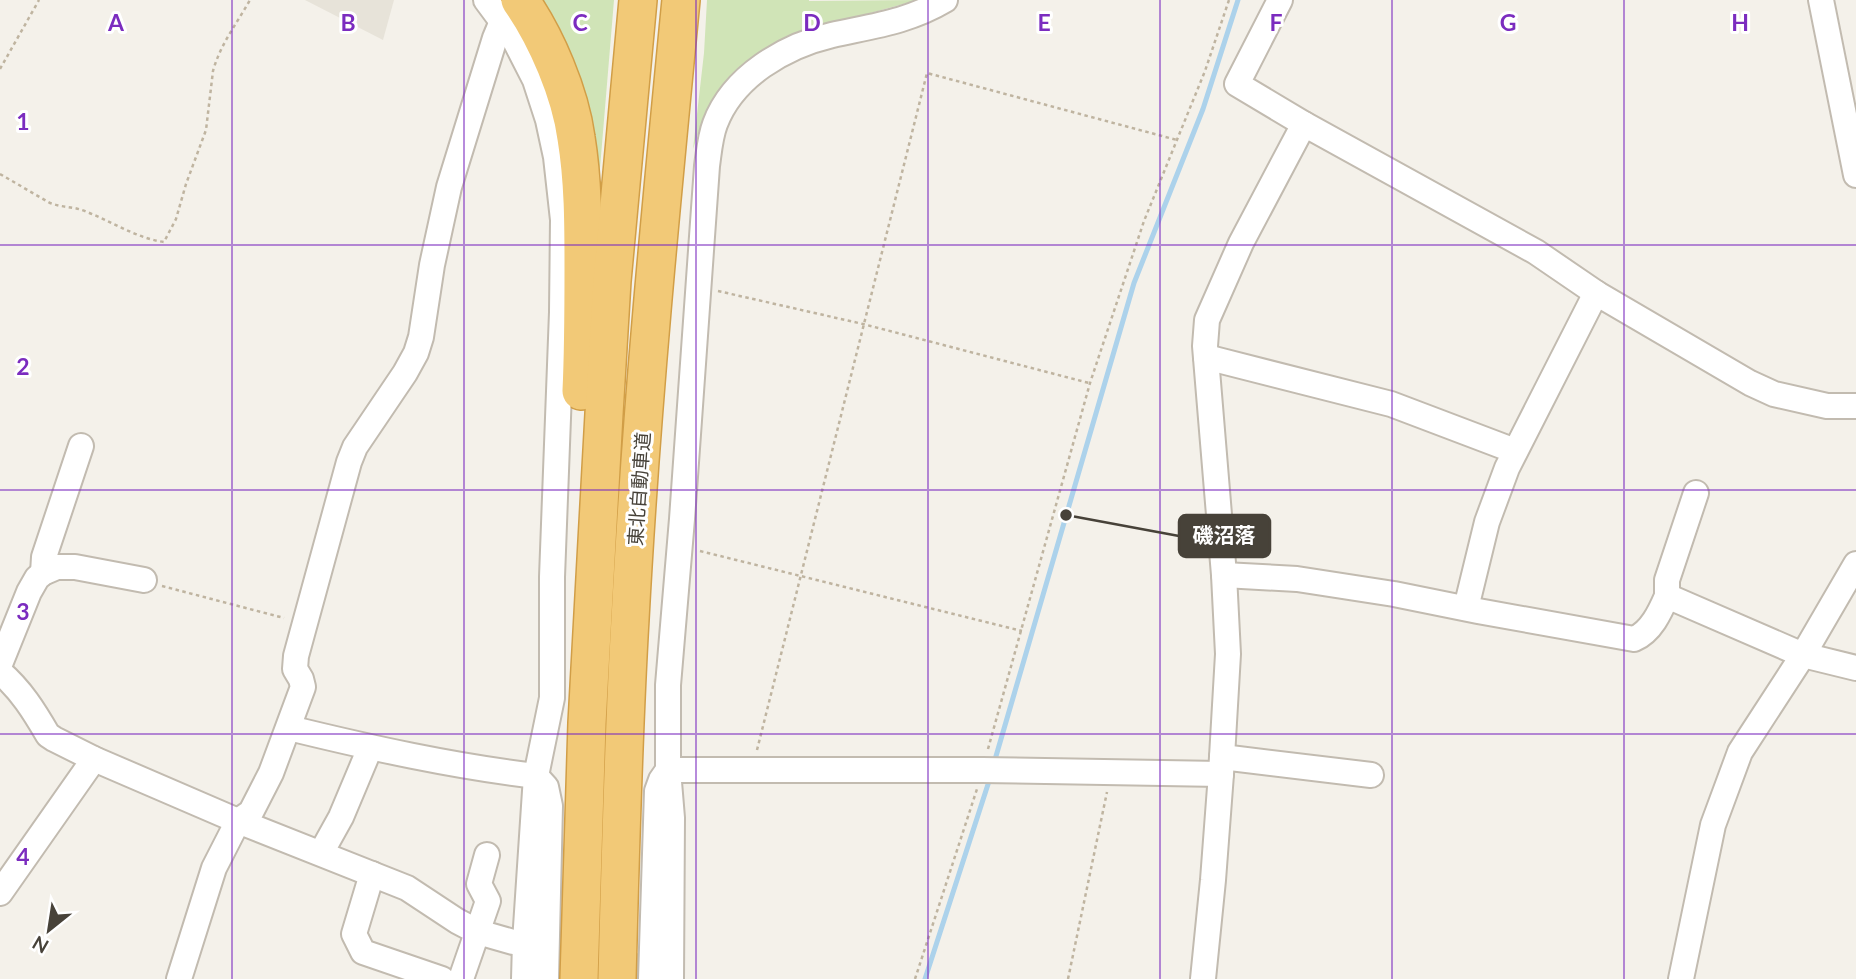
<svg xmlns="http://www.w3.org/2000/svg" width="1856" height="979" viewBox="0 0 1856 979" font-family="Lato,'Noto Sans JP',sans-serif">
<rect width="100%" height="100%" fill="#f4f1ea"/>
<!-- residential -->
<path fill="#e7e3d9" d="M 305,0 L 394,0 L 383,40 Z"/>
<!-- green -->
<g fill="#d0e4b7">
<path d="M 531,0 L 614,0 L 598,192 Z"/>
<path d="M 707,0 L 809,0 L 809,1 L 918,0 L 808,30 L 769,47 L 741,66 L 717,95 L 704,116 L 693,149 L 704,53 Z"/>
</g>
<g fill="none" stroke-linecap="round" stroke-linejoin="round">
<!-- stream -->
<g stroke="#acd2eb" stroke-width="5">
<path d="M 994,763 L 1134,283 L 1203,109 L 1238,0"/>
<path d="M 925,979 L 991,775"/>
</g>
<!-- minor-tunnel -->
<path stroke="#d1cec7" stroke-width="24" stroke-dasharray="24 12" stroke-linecap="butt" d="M 546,960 L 651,966"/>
<!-- minor casing -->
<g stroke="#c2bbb0" stroke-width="28">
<g id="minor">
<path d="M 486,0 L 512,35 L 535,80 L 548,120 L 556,157 L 563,220 L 562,312 L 552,577 L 552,698 L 536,776 L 525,942 L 524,979"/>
<path d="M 1280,0 L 1237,84 L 1304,124 L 1536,252 L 1596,293 L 1750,383 L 1774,394 L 1827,406 L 1856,406"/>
<path d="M 1821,0 L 1856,175"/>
<path d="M 1206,357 L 1391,404 L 1515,451"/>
<path d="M 43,573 L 44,557 L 81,446"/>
<path d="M 1224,575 L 1297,579 L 1394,594 L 1478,611 L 1634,639 C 1651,632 1660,612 1667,596 L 1803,655 L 1856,668"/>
<path d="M 1667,596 L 1667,580 L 1696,493"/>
<path d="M 1466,608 L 1487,522 L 1507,468 L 1596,293"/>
<path d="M 0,664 L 29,592 L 37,578 L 43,573 L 57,567 L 75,567 L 144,580"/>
<path d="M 0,672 C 21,690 34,711 48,735 L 54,739 L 94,759 L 238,821 L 407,888 L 457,921 L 478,932 L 513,942 L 525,942"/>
<path d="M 289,728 C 371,748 452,766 536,776 L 546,787 L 550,806 L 546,979"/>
<path d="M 1222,757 L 1371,775"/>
<path d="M 321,853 L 341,817 L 370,748"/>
<path d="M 372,874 L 354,934 L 363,952 L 442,979"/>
<path d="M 0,893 L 94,759"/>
<path d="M 179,979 L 214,868 L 238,821 L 251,812 L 271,773 L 303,687 L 301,679 L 295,669 L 296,656 L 349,462 L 355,447 L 405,373 L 416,353 L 421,337 L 432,265 L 449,187 L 495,38 L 500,26 L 503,22"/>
<path d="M 461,979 L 488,901 L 479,884 L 487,855"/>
<path d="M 651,979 L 657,791 L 661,780 L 668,770 L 982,770 L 1221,774"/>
<path d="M 671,979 L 672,818 L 668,770 L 668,685 L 682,519 L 707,166 C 709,152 710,137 715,124 C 733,76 785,46 832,35 C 872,26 908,22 945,0"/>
<path d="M 1203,979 L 1213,880 L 1221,774 L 1228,654 L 1224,575 L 1205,346 L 1207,320 L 1241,243 L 1304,124"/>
<path d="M 1681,979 L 1713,825 L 1740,752 L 1803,655 L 1856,564"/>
</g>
</g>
<!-- highway casing -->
<g stroke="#d19e47" stroke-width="40">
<g id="highway">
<path d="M 520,0 C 546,37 570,93 576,138 C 583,181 583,224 583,267 C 583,308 583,349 581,391"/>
<path d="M 579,979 L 587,723 L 604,414 L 612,281 L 638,0"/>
<path d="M 617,979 C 620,859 623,739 630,619 C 641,412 661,206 681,0"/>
</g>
</g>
<!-- path -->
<g stroke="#bfb4a0" stroke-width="2.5" stroke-dasharray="3.5 3.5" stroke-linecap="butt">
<path d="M 0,69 L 39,0"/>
<path d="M 0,174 L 50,203 C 63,208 74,206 87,212 C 113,222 136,238 164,242 L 176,219 L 186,184 L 206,130 L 213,71 C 220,45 237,23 250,0"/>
<path d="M 718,291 L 863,324 L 1089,383"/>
<path d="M 700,551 L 1022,631"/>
<path d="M 162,586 L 284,618"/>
<path d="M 988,749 L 1090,383 L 1144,221 L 1205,71 L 1229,0"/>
<path d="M 757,750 L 927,73 L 1177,140"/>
<path d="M 915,979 L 977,789"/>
<path d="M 1068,979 L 1107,792"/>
</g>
<!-- minor -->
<use href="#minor" stroke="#fff" stroke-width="24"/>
<!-- highway -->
<use href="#highway" stroke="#f2c977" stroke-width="37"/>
</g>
<!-- grid -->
<path fill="none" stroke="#7b2cbf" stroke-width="2" stroke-opacity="0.55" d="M 232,0 L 232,979M 464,0 L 464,979M 696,0 L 696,979M 928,0 L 928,979M 1160,0 L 1160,979M 1392,0 L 1392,979M 1624,0 L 1624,979M 0,245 L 1856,245M 0,490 L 1856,490M 0,734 L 1856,734"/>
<g text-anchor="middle" stroke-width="6" stroke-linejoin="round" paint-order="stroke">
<!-- street labels -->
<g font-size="19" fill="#474239" stroke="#fff">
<text transform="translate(639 489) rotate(-86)" y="7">東北自動車道</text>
</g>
</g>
<g font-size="23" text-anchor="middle" font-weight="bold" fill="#7b2cbf" stroke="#fff" stroke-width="6" stroke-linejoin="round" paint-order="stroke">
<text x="116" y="31">A</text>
<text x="348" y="31">B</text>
<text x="580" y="31">C</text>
<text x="812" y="31">D</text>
<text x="1044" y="31">E</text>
<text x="1276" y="31">F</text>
<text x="1508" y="31">G</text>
<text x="1740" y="31">H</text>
<text x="23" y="130">1</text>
<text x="23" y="375">2</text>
<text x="23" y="620">3</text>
<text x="23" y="865">4</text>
</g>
<!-- callouts -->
<path fill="none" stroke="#474239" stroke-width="2.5" d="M1066 515L1179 536"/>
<circle fill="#474239" stroke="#fff" stroke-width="2.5" cx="1066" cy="515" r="7"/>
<rect fill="#474239" stroke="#474239" stroke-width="2.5" x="1179" y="515" width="91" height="42" rx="7"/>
<g font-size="21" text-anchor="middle" font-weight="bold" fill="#fff">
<text x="1224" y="543">磯沼落</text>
</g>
<!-- north arrow -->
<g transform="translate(49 930) rotate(210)" stroke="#ffffff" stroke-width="5" paint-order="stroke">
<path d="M0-5L12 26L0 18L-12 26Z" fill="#474239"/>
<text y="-10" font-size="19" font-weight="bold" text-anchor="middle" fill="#474239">N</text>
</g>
</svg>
